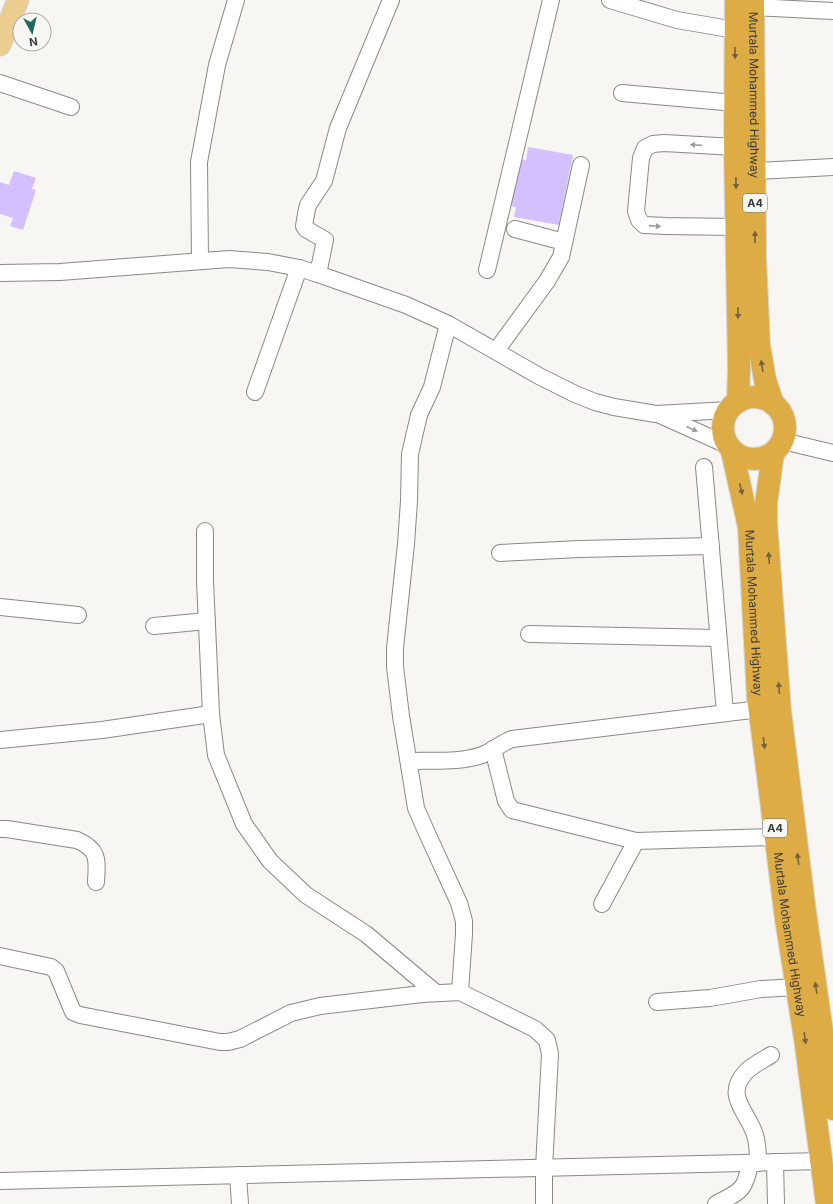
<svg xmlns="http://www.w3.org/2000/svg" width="833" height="1204" viewBox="0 0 833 1204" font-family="Inter,sans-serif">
<rect width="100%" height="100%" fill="#f7f6f2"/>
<!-- building -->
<g fill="#d4c0ff">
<path d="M 528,147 L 573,155 L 559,225 L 514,217 L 516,207 L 509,206 L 519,159 L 526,160 Z"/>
<path d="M 14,171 L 36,178 L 32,189 L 36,190 L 23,230 L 10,226 L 13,218 L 0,214 L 0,182 L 9,185 Z"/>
</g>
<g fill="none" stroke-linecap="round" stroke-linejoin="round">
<!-- minor casing -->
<g stroke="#8a8985" stroke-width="18">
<g id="minor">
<path d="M 610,0 L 677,20 L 735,30"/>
<path d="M 753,7 L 833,11"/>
<path d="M 0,83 L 71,107"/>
<path d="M 622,93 L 735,103"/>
<path d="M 735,147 L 664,143 L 653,144 L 645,148 L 641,158 L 636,211 L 639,220 L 644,225 L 666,226 L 737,227"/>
<path d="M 755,171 L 833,167"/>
<path d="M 515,229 L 564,242"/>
<path d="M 200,261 L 199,162 L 217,65 L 236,0"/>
<path d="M 487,270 L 551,0"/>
<path d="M 0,273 L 60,272 L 229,259 L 268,262 L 299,268 L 318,274 L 406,305 L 448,324 L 539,376 L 575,394 L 595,402 L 614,407 L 656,414 L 729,410"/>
<path d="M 318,274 L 325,240 L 306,229 L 304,226 L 306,214 L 308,205 L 324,181 L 338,128 L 391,0"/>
<path d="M 448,324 L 432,387 L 419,415 L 410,454 L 409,501 L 406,544 L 395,648 L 395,667 L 401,716 L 416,808 L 426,831 L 459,903 L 464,921 L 464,934 L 460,992"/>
<path d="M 496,351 L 547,281 L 561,257 L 581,165"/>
<path d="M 255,392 L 299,268"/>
<path d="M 660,415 L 727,445"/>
<path d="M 783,441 L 833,453"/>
<path d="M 704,467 L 725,713"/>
<path d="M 205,531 L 205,581 L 211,714 L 216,755 L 244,824 L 270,861 L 306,895 L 366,934 L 436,993"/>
<path d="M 500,553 L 580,549 L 711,546"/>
<path d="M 0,607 L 78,615"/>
<path d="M 154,626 L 207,621"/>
<path d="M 529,634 L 718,638"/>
<path d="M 0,740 L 102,730 L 211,714"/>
<path d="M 493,749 L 506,801 L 512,810 L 636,841 L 776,837"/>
<path d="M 409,761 C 433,760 459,763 482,755 C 493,751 501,743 512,739 L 760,709"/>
<path d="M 0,829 L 7,829 L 77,840 C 100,850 97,861 96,882"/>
<path d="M 602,904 L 636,841"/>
<path d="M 0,956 L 51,967 L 56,971 L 73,1012 L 80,1015 L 220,1042 L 228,1042 L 240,1039 L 291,1013 L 320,1006 L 422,994 L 460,992 L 535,1029 L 547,1040 L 550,1054 L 544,1168 L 544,1204"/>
<path d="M 657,1002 L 710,998 L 761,989 L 797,987"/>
<path d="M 775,1162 L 776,1204"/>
<path d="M 758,1163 C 758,1153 758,1144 755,1135 C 748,1112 724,1096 745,1073 C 752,1065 763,1060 771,1055"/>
<path d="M 238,1175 L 240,1204"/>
<path d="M 0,1181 L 821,1161"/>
<path d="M 716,1204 C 740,1191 745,1192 750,1163"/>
</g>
</g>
<!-- major casing -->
<g stroke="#d4d4d3" stroke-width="23">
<path id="major" d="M 0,45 L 18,0"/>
</g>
<!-- highway casing -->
<g stroke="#d4d4d3" stroke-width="24">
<g id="highway">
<path d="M 736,0 L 735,147 L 739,368 L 738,402"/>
<path id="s1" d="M 753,0 L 755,258 L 759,345 L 765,380 L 773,404"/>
<circle cx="754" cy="428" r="31"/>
<path id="s2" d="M 732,451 L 749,527 L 758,697 L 786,919 L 805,1038 L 827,1204"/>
<path d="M 773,453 L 766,504 L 766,522 L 780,711 L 805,912 L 833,1109"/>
</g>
</g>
<!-- minor -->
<use href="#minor" stroke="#fff" stroke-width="16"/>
<!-- major -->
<use href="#major" stroke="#ebcd8f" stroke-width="21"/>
<!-- highway -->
<use href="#highway" stroke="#ddac44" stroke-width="22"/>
</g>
<!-- one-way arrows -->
<defs><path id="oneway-solid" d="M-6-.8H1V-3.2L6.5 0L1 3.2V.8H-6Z"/></defs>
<g fill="#73623c">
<use href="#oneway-solid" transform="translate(735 53) rotate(90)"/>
<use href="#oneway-solid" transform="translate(736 183) rotate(89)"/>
<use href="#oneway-solid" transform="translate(755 237) rotate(-90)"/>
<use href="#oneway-solid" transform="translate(738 313) rotate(89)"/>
<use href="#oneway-solid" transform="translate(762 366) rotate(-99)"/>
<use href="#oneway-solid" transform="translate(741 489) rotate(77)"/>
<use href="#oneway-solid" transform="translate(769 558) rotate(-94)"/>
<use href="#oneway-solid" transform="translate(779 688) rotate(-94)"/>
<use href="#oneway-solid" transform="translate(764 743) rotate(83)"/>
<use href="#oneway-solid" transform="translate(798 859) rotate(-97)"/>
<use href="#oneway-solid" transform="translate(816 988) rotate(-98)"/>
<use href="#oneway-solid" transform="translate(805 1038) rotate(82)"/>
</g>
<g fill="#9c9c9c">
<use href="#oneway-solid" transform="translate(696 145) rotate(-176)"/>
<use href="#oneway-solid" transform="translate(655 226) rotate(4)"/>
<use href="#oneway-solid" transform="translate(692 429) rotate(24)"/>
</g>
<g text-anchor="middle" stroke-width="3" stroke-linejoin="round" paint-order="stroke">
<!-- shield labels -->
<g fill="#f7f6f2" stroke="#737270" stroke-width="1">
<rect x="743" y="194" width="24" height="18" rx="3"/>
<rect x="763" y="819" width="24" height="18" rx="3"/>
</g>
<g font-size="11" font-weight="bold" fill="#3a3a38">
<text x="755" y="207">A4</text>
<text x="775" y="832">A4</text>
</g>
<!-- street labels -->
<g font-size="12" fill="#3a3a38" stroke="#f7f6f2">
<text dy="4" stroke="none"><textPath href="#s1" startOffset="95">Murtala Mohammed Highway</textPath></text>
<text dy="4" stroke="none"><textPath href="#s2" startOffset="164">Murtala Mohammed Highway</textPath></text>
<text dy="4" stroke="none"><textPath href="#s2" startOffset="488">Murtala Mohammed Highway</textPath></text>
</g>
</g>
<!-- north arrow -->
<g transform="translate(32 32) rotate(172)"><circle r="19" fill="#f7f6f2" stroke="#ababa8"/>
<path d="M0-3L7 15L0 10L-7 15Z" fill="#1f6860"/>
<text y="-6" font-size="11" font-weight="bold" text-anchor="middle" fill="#3a3a38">N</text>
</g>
</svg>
